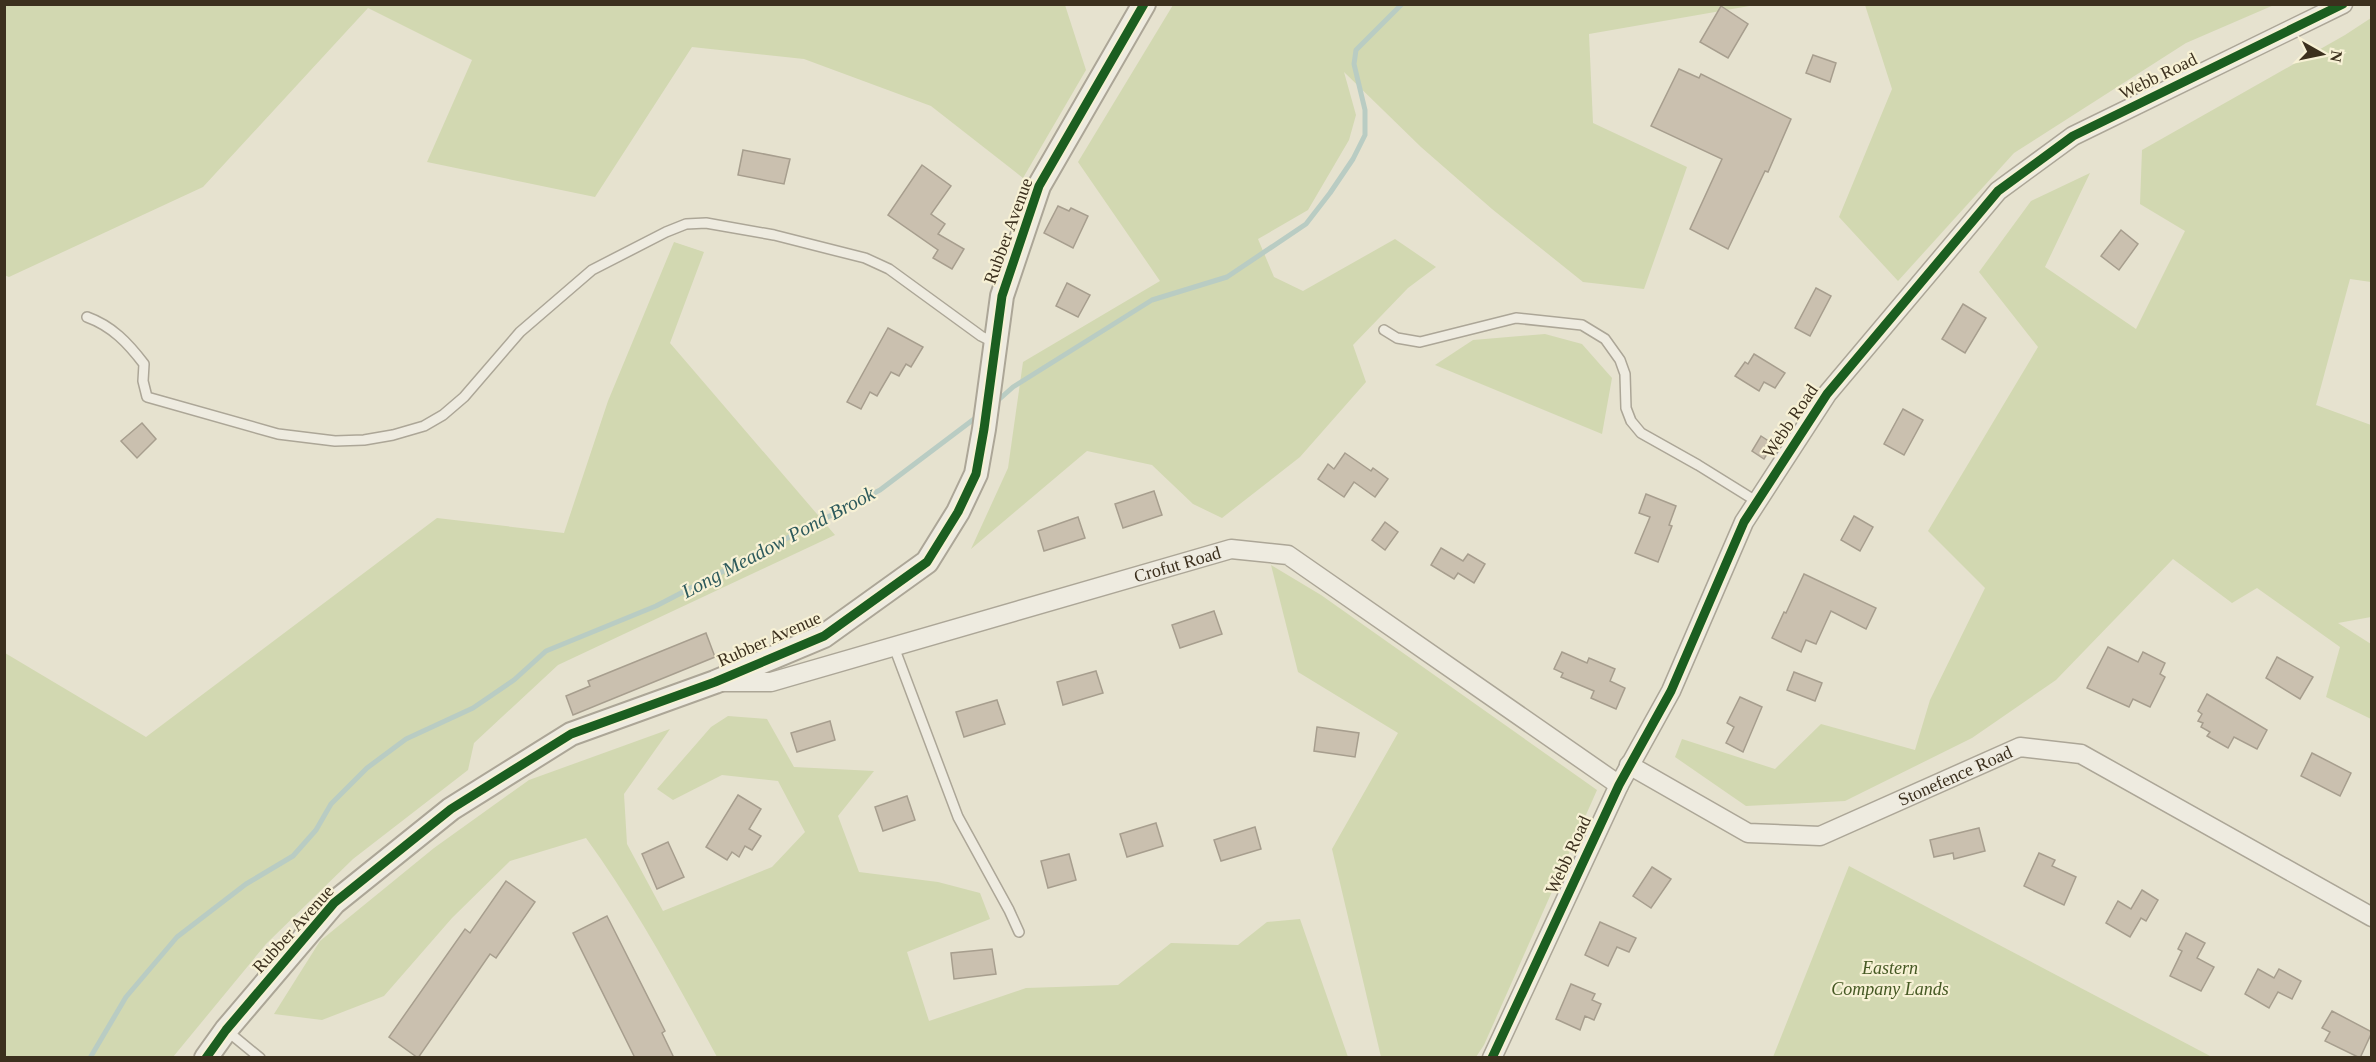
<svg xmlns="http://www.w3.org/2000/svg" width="2376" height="1062" viewBox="0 0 2376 1062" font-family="'Times New Roman',serif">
<rect width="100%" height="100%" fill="#e6e2cf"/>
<!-- green -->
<g fill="#d2d8b1">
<path d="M 4,5 L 1065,5 L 1086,70 L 1023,178 L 931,106 L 804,59 L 692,47 L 595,197 L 427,162 L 472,60 L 368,8 L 203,187 L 9,277 L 4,275 Z"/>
<path d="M 1173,5 L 1755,5 L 1589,34 L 1593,123 L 1687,167 L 1644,289 L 1583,282 L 1492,209 L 1421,147 L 1344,72 L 1356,115 L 1349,140 L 1308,210 L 1258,239 L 1274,277 L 1303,291 L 1395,239 L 1436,267 L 1408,288 L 1353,345 L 1366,382 L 1300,457 L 1222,518 L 1193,504 L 1152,465 L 1087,451 L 971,549 L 1008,468 L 1023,362 L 1160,281 L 1078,162 Z"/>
<path d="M 1865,5 L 1865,4 L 2274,5 L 2186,43 L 2014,153 L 1898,281 L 1839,217 L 1892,89 Z"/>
<path d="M 2371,18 L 2371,282 L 2350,279 L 2316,405 L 2371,425 L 2371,617 L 2338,623 L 2371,644 L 2371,719 L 2326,697 L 2340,647 L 2257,588 L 2232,603 L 2173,559 L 2056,680 L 1972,738 L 1845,801 L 1746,806 L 1675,757 L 1682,739 L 1775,769 L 1821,724 L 1915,750 L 1930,700 L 1985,588 L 1928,531 L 2038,347 L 1979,272 L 2031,201 L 2090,173 L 2045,267 L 2136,329 L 2185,231 L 2140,204 L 2142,150 L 2345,35 Z"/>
<path d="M 674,242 L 704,252 L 670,343 L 835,535 L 558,665 L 474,743 L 468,770 L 353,859 L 266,944 L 173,1057 L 5,1057 L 5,653 L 146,737 L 437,518 L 564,533 L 608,401 Z"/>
<path d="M 1545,334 L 1582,344 L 1612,378 L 1602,434 L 1435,365 L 1473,340 Z"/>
<path d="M 1271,565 L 1321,595 L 1597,790 L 1484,1045 L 1476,1057 L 1381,1057 L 1332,849 L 1398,733 L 1298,672 Z"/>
<path d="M 728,716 L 767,719 L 794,767 L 874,771 L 838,816 L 859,872 L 938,882 L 980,893 L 990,919 L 907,952 L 929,1021 L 1026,988 L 1118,985 L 1171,943 L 1238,945 L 1267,922 L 1300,919 L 1348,1057 L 717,1057 C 677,983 636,907 586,838 L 510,861 L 452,918 L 384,996 L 322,1020 L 274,1014 L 320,941 L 434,848 L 529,780 L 670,729 L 624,794 L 627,844 L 663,911 L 772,867 L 805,832 L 778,781 L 722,775 L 673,800 L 657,789 L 711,727 Z"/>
<path d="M 1849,866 L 2212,1057 L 1773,1057 Z"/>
</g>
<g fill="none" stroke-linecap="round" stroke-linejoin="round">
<!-- stream -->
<g stroke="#b9ccc3" stroke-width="5">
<path d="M 995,403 L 1013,387 L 1152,300 L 1227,277 L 1306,224 L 1330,193 L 1353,159 L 1365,135 L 1365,110 L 1354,64 L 1356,50 L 1402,4"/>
<path d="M 90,1058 L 126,997 L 177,937 L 246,884 L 293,856 L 316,830 L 331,804 L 367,768 L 406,739 L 473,708 L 514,680 L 546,651 L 656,606 L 880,490 L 978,416"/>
</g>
</g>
<!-- building -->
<g fill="#cac0af" stroke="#a79e8e" stroke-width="1.5">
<path d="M 1721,6 L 1748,24 L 1728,58 L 1700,42 Z"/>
<path d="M 1813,55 L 1836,63 L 1830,82 L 1806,73 Z"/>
<path d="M 1679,69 L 1699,78 L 1701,74 L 1791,119 L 1768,172 L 1765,171 L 1728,249 L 1690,229 L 1722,159 L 1651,126 Z"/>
<path d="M 743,150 L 790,159 L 784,184 L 738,175 Z"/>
<path d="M 922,165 L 951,186 L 931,214 L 945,224 L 938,234 L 964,249 L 952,269 L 933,258 L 938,250 L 888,215 Z"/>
<path d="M 1058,206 L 1069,211 L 1071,208 L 1088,216 L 1073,248 L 1044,233 Z"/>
<path d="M 2121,230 L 2138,244 L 2119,270 L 2101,256 Z"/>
<path d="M 1067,283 L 1090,295 L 1078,317 L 1056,306 Z"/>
<path d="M 1816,288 L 1831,296 L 1810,336 L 1795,328 Z"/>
<path d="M 1963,304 L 1986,318 L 1965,353 L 1942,339 Z"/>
<path d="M 888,328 L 923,347 L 911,367 L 906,364 L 899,376 L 891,372 L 877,396 L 870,392 L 861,409 L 847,402 Z"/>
<path d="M 1754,354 L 1785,373 L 1775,388 L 1764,382 L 1759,391 L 1735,376 L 1745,362 L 1748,364 Z"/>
<path d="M 1903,409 L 1923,420 L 1904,455 L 1884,444 Z"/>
<path d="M 142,423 L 156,439 L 137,458 L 121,441 Z"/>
<path d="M 1761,436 L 1773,444 L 1764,459 L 1752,451 Z"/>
<path d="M 1345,453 L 1371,471 L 1373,468 L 1388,479 L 1375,497 L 1354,482 L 1344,497 L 1318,479 L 1328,464 L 1334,469 Z"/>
<path d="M 1154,491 L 1162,515 L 1123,528 L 1115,504 Z"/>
<path d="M 1646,494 L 1676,506 L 1669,525 L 1672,526 L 1658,562 L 1635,553 L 1650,517 L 1639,513 Z"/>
<path d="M 1854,516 L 1873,527 L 1860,551 L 1841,540 Z"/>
<path d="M 1078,517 L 1085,538 L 1044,551 L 1038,531 Z"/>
<path d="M 1385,522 L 1398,532 L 1385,550 L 1372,540 Z"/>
<path d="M 1441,548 L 1463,561 L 1468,554 L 1485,564 L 1474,583 L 1458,573 L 1454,579 L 1431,565 Z"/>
<path d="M 1804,574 L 1876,608 L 1866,629 L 1831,611 L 1816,644 L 1806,640 L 1801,652 L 1772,638 L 1784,612 L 1786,613 Z"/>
<path d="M 1214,611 L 1222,634 L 1180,648 L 1172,625 Z"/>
<path d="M 706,633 L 715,657 L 573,715 L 566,696 L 590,686 L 588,681 Z"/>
<path d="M 2108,647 L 2138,662 L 2143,652 L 2165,663 L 2160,674 L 2165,677 L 2150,707 L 2133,699 L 2129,707 L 2087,688 Z"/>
<path d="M 1562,652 L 1587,663 L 1589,658 L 1615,669 L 1610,681 L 1625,688 L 1616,709 L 1591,698 L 1594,691 L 1561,677 L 1563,673 L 1554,669 Z"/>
<path d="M 2277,657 L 2313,677 L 2300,699 L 2266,678 Z"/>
<path d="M 1096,671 L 1103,693 L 1063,705 L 1057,682 Z"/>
<path d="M 1794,672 L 1822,683 L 1815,701 L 1787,690 Z"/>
<path d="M 2207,694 L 2267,730 L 2257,749 L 2234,737 L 2228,748 L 2207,736 L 2210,732 L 2201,727 L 2203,723 L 2198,721 L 2202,714 L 2198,711 Z"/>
<path d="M 1740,697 L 1762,707 L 1743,752 L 1726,743 L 1734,727 L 1727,723 Z"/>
<path d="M 997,700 L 1005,724 L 964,737 L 956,712 Z"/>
<path d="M 830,721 L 835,740 L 797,752 L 791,733 Z"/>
<path d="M 1317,727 L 1359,733 L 1355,757 L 1314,751 Z"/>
<path d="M 2312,753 L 2351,773 L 2340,796 L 2301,776 Z"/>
<path d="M 738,795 L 761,809 L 749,829 L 761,836 L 752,850 L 745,846 L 739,857 L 732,852 L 727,860 L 706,847 Z"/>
<path d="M 907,796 L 915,820 L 883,831 L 875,807 Z"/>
<path d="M 1156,823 L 1163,846 L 1127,857 L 1120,834 Z"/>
<path d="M 1255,827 L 1261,849 L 1221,861 L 1214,840 Z"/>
<path d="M 1979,828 L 1985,851 L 1954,859 L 1953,853 L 1934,857 L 1930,840 Z"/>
<path d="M 668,842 L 684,877 L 657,889 L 642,854 Z"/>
<path d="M 2039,853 L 2055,860 L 2052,866 L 2076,877 L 2064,905 L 2024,886 Z"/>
<path d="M 1069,854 L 1076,880 L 1048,888 L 1041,861 Z"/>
<path d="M 1652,867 L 1671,879 L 1651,908 L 1633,896 Z"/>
<path d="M 506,881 L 535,902 L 496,958 L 490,954 L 418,1058 L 389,1037 L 465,929 L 470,933 Z"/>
<path d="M 2142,890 L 2158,900 L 2146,921 L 2141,918 L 2130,937 L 2106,923 L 2118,901 L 2131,909 Z"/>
<path d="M 607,916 L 665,1031 L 662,1033 L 674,1058 L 635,1058 L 573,933 Z"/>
<path d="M 1600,922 L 1636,938 L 1629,952 L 1617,947 L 1608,966 L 1585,955 Z"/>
<path d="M 2186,933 L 2205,943 L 2197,958 L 2214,967 L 2201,991 L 2170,976 L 2182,951 L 2178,949 Z"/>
<path d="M 992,949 L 996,974 L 954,979 L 951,953 Z"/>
<path d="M 2258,969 L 2274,978 L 2279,969 L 2301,981 L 2292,999 L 2278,992 L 2269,1008 L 2245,994 Z"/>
<path d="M 1571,984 L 1595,994 L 1592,1000 L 1601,1004 L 1594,1020 L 1585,1016 L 1580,1030 L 1556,1019 Z"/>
<path d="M 2332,1011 L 2372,1032 L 2360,1058 L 2325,1041 L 2330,1032 L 2322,1028 Z"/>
</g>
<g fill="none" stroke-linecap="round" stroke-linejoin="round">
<!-- service casing -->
<g stroke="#aca697" stroke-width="12">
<g id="service">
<path d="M 87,317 C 112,326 128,343 144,364 L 143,381 L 147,397 L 278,434 L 335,441 L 364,440 L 393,435 L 424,426 L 443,415 L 464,397 L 520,332 L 592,270 L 666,232 L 686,224 L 706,223 L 774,235 L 865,258 L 889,269 L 981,336 L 995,343"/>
<path d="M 1384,330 L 1397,338 L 1420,342 L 1516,318 L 1582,325 L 1605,339 L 1620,360 L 1625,374 L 1626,408 L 1631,421 L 1641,433 L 1698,465 L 1756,501"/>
<path d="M 894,647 L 958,817 L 1009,910 L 1019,932"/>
<path d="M 226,1030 L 260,1058"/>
</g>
</g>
<!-- minor casing -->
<g stroke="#aca697" stroke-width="21">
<g id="minor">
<path id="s1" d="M 720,682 L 771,682 L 1231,549 L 1288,555 L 1619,785"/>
<path id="s2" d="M 1629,765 L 1748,833 L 1820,836 L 2020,747 L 2081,754 L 2372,917"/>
<path d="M 1492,1058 L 1619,785 L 1671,691 L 1744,522 L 1827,394 L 1998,191 L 2073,136 L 2343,4"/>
</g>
</g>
<!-- tertiary casing -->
<g stroke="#aca697" stroke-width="26">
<path id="tertiary" d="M 206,1058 L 226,1030 L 334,903 L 451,809 L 571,734 L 715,682 L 824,636 L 927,562 L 958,512 L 976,474 L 984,429 L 1002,296 L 1039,186 L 1144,4"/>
</g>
<!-- service -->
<use href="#service" stroke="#eeebe0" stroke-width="9"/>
<!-- minor -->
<use href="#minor" stroke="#eeebe0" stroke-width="18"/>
<!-- tertiary -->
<use href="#tertiary" stroke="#eeebe0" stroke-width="22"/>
<!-- cycleway casing -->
<g stroke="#f7f1d5" stroke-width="13">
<g id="cycleway">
<path d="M 206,1058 L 226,1030 L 334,903 L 451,809 L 571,734 L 715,682 L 824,636 L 927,562 L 958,512 L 976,474 L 984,429 L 1002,296 L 1039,186 L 1144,4"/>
<path d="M 1492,1058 L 1619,785 L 1671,691 L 1744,522 L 1827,394 L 1998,191 L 2073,136 L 2343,4"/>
</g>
</g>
<!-- cycleway -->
<use href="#cycleway" stroke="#1b5e20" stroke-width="9"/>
</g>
<g text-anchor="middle" stroke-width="4.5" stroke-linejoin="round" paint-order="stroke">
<!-- street labels -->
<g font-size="18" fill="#3c301e" stroke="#f7f1d5">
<text transform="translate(2158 76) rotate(-26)" y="6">Webb Road</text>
<text transform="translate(1008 231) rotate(-70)" y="6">Rubber Avenue</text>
<text transform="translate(1790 421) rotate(-56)" y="6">Webb Road</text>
<text dy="6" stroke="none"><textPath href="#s1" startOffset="474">Crofut Road</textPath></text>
<text transform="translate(769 639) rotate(-24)" y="6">Rubber Avenue</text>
<text dy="6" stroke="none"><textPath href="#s2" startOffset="357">Stonefence Road</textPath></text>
<text transform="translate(1568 855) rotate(-65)" y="6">Webb Road</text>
<text transform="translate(293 929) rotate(-48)" y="6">Rubber Avenue</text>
</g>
<!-- park labels -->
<g font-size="18" font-style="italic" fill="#465924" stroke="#f7f1d5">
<text x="1890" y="974">Eastern<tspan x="1890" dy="21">Company Lands</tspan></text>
</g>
<!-- water labels -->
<g font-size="20" font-style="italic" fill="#2d5a5c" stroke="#f7f1d5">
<text transform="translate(778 542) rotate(-28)" y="7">Long Meadow Pond Brook</text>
</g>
</g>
<!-- border -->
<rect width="2376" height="1062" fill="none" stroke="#3c301e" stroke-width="12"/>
<!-- north arrow -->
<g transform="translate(2322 54) rotate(99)" stroke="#f7f1d5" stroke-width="4.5" paint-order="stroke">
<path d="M0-4.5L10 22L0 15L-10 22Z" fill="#3c301e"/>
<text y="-9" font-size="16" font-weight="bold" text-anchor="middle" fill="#3c301e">N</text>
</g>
</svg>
